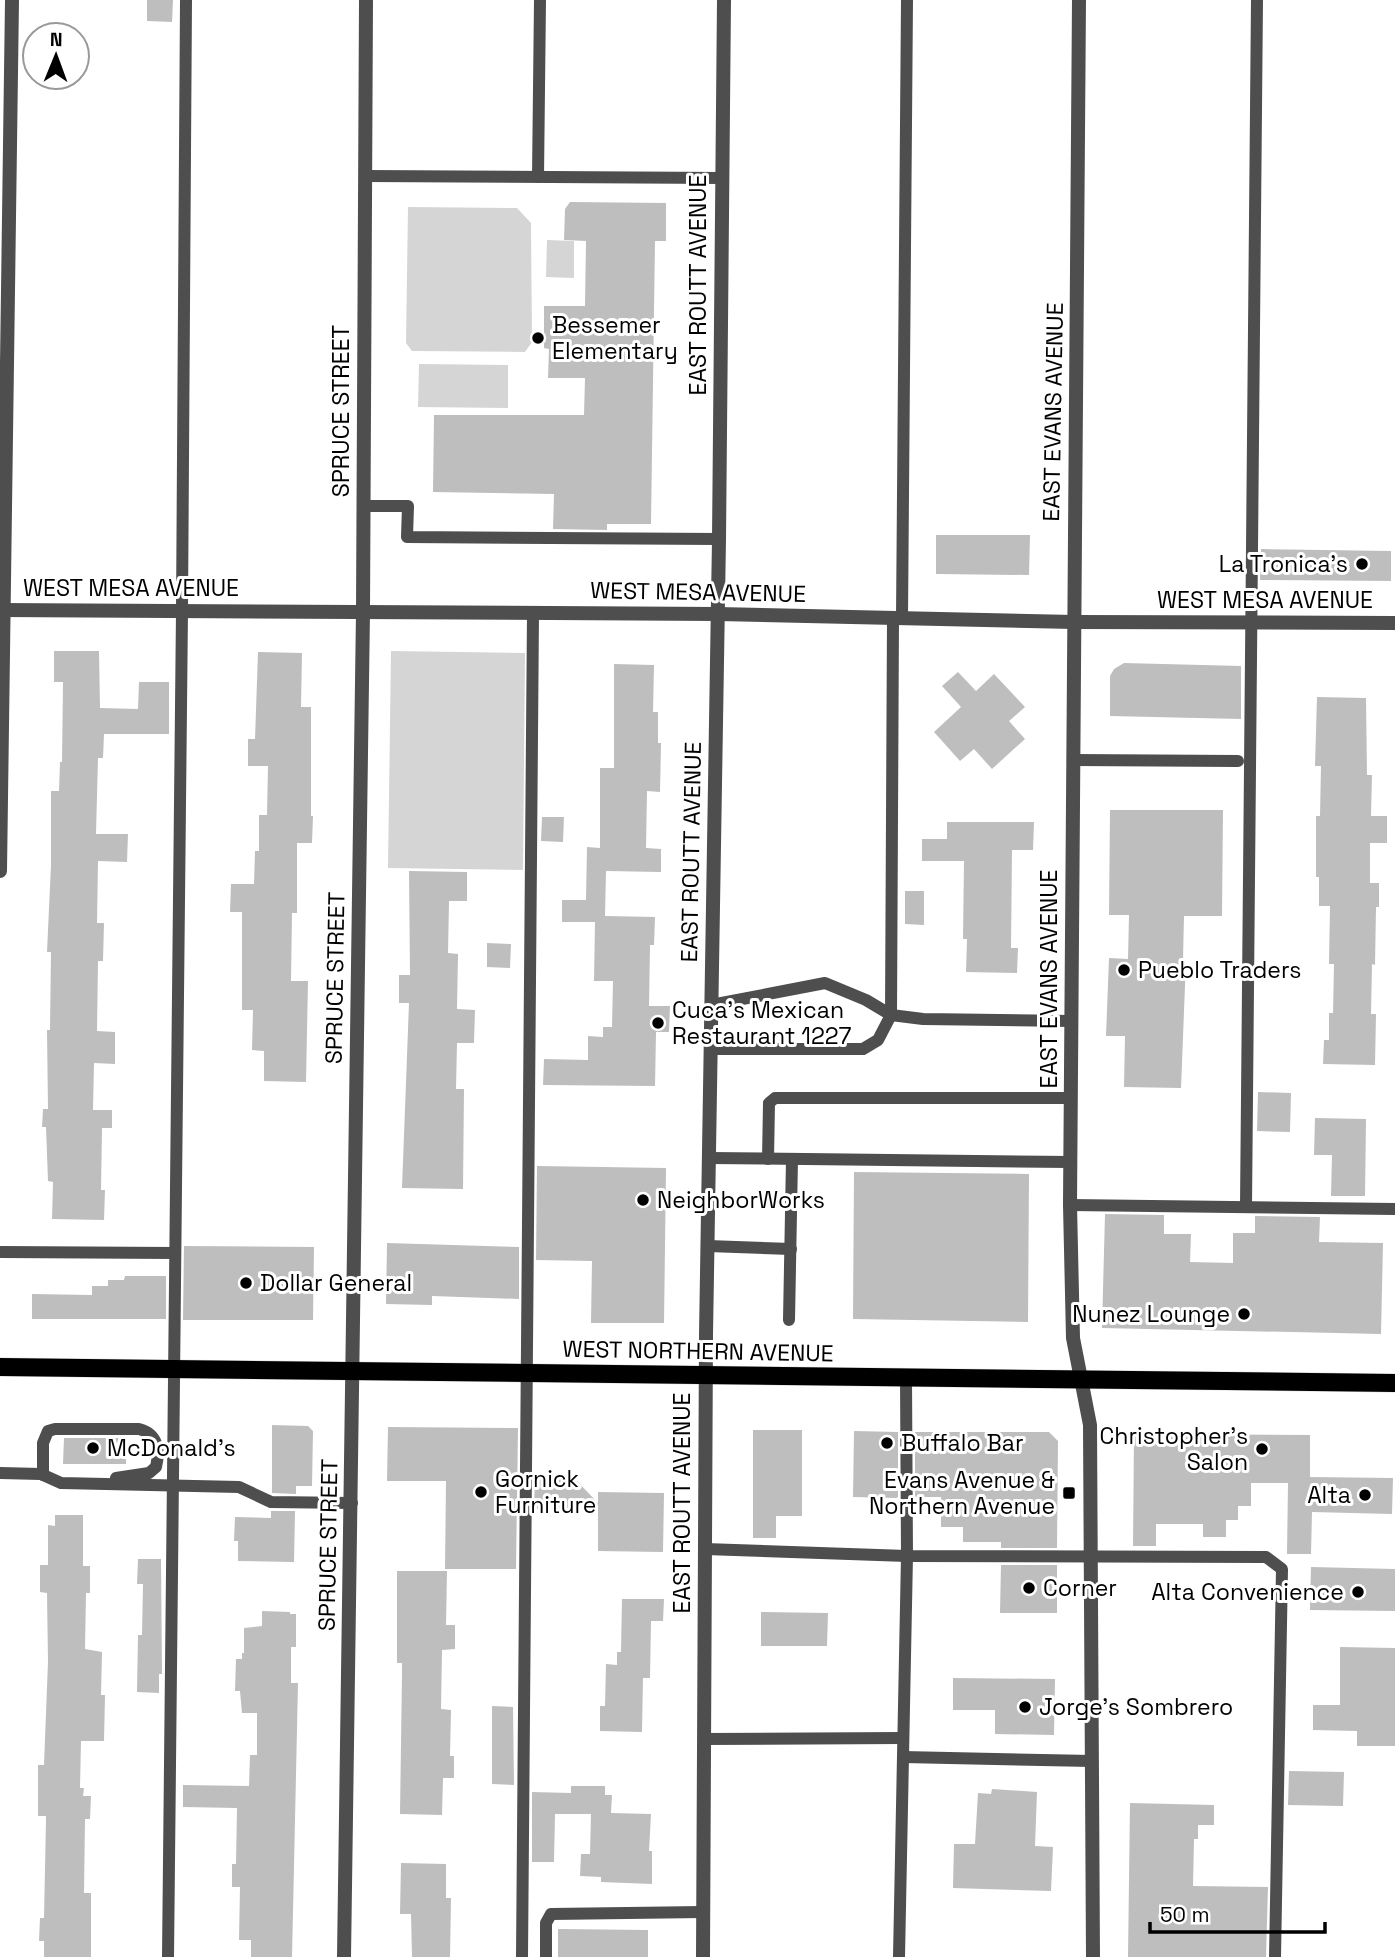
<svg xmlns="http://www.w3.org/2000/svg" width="1395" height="1957" viewBox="0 0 1395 1957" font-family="'Space Grotesk',sans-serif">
<rect width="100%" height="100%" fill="#fff"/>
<!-- green -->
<g fill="#d5d5d5">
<path d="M 408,207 L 517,208 L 531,223 L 532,342 L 525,352 L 412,351 L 406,343 Z"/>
<path d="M 547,240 L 574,241 L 574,278 L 546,277 Z"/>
<path d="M 419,364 L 508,365 L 508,408 L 418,407 Z"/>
<path d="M 391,651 L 525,653 L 523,870 L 388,868 Z"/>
</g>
<!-- building -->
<g fill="#bebebe">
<path d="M 147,0 L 173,0 L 172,22 L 147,21 Z"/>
<path d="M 570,202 L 666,203 L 666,241 L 655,241 L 651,524 L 607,524 L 607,530 L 553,529 L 554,494 L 433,492 L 434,415 L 584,415 L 585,378 L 548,378 L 549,349 L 544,348 L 544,306 L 585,306 L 586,241 L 564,240 L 565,209 Z"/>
<path d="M 936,535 L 1030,535 L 1029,575 L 936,574 Z"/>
<path d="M 1261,549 L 1391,551 L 1391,581 L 1260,580 Z"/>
<path d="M 54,651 L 99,651 L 100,708 L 138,709 L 139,682 L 169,682 L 169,734 L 104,734 L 103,758 L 98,758 L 96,834 L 128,834 L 127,862 L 98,861 L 97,923 L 104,923 L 103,961 L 98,961 L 97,1031 L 115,1032 L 115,1064 L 94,1063 L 93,1110 L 112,1110 L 112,1128 L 102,1128 L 101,1190 L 105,1190 L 104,1220 L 52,1219 L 53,1182 L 48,1181 L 46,1127 L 42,1127 L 43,1109 L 48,1109 L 47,1030 L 50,1030 L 51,952 L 47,952 L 51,865 L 51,791 L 59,791 L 60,762 L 62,762 L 63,682 L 54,682 Z"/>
<path d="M 258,652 L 302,653 L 301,707 L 311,707 L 311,816 L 313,816 L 312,843 L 297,843 L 297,913 L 292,913 L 291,981 L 308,981 L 306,1082 L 264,1081 L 264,1051 L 252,1050 L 253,1010 L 242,1010 L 242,912 L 230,912 L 231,884 L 254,884 L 255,851 L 259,851 L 259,815 L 267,815 L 268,766 L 248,766 L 248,739 L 255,739 Z"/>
<path d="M 1124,663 L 1241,666 L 1241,719 L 1110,716 L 1110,676 L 1114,669 Z"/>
<path d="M 614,664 L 654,665 L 653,712 L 658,712 L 658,743 L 661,743 L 660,792 L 647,791 L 646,848 L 661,849 L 661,872 L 606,871 L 605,916 L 655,917 L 654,945 L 650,945 L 649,1006 L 670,1006 L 669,1032 L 656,1032 L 655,1086 L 543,1085 L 544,1059 L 588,1060 L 588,1036 L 603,1037 L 603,1027 L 612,1027 L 613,981 L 594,981 L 595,922 L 562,922 L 562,900 L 586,900 L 587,847 L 600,848 L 600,768 L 614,768 Z"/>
<path d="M 958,672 L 976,691 L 994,674 L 1025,707 L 1009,721 L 1025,739 L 992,769 L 974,749 L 960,761 L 934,732 L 961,707 L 942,686 Z"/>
<path d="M 1317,697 L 1366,698 L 1367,775 L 1372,775 L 1371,816 L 1387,816 L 1387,843 L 1370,843 L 1370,883 L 1379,883 L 1379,907 L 1376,907 L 1375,965 L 1372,964 L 1371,1014 L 1376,1014 L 1375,1065 L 1323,1064 L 1324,1040 L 1329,1040 L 1329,1013 L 1333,1013 L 1334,964 L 1329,964 L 1330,906 L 1319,906 L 1319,877 L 1316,877 L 1316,816 L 1320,816 L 1321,766 L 1315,766 Z"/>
<path d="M 1110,810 L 1223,810 L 1222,916 L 1184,916 L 1183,960 L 1186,960 L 1181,1088 L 1124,1087 L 1125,1036 L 1106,1036 L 1109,958 L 1128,959 L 1129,915 L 1109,915 Z"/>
<path d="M 542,817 L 564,817 L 563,842 L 541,841 Z"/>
<path d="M 947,822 L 1034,822 L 1033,850 L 1012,850 L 1011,948 L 1018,948 L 1017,973 L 966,972 L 967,939 L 963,939 L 964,861 L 922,861 L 922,839 L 947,839 Z"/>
<path d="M 409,871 L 467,872 L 467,901 L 449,901 L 448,953 L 458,954 L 457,1009 L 475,1010 L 474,1043 L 457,1043 L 456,1089 L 464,1089 L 463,1189 L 402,1188 L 409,1003 L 399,1003 L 399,975 L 410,975 Z"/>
<path d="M 905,891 L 924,891 L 924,925 L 905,924 Z"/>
<path d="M 487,943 L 511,944 L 510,968 L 487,967 Z"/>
<path d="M 1258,1092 L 1291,1093 L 1290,1132 L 1257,1131 Z"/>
<path d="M 1315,1118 L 1366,1119 L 1365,1196 L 1331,1196 L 1332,1155 L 1314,1155 Z"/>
<path d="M 537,1166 L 666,1168 L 664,1323 L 591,1323 L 592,1261 L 536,1260 Z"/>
<path d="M 854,1172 L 1029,1174 L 1028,1322 L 853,1319 Z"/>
<path d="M 1105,1214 L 1164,1215 L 1164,1234 L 1191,1234 L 1190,1262 L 1233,1263 L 1233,1233 L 1255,1233 L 1255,1216 L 1320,1217 L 1319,1242 L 1383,1243 L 1381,1334 L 1102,1328 Z"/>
<path d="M 387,1243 L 519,1247 L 519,1299 L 432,1296 L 432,1305 L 386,1304 Z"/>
<path d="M 184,1246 L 314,1247 L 313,1320 L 183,1320 Z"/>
<path d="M 125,1276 L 166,1276 L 166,1319 L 32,1319 L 32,1294 L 92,1295 L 92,1286 L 108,1286 L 108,1280 L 124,1280 Z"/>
<path d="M 272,1425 L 308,1426 L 313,1431 L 312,1486 L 296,1486 L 296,1494 L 272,1493 Z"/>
<path d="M 388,1427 L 518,1428 L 516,1569 L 445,1569 L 446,1481 L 387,1481 Z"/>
<path d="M 753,1430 L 802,1430 L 802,1516 L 776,1516 L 776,1538 L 753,1538 Z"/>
<path d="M 854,1431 L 898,1432 L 898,1497 L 896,1498 L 853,1497 Z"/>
<path d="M 915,1432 L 1049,1432 L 1058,1441 L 1057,1548 L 1001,1548 L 1001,1542 L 963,1542 L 963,1527 L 941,1527 L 941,1497 L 915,1497 Z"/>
<path d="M 1134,1434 L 1310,1435 L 1310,1477 L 1393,1478 L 1392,1514 L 1312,1512 L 1311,1554 L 1287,1554 L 1288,1483 L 1251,1483 L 1251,1506 L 1238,1506 L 1238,1520 L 1226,1520 L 1226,1537 L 1203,1537 L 1203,1524 L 1156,1524 L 1156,1546 L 1133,1546 Z"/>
<path d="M 64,1438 L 126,1438 L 126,1464 L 63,1464 Z"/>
<path d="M 535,1477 L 574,1478 L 598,1503 L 598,1492 L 664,1493 L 663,1552 L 598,1551 L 598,1508 L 534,1509 Z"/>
<path d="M 271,1511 L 295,1511 L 294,1562 L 238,1561 L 238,1541 L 234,1541 L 235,1517 L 271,1518 Z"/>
<path d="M 55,1515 L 83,1515 L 83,1566 L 90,1566 L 90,1593 L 86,1593 L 85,1649 L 102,1652 L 101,1695 L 105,1695 L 104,1741 L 81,1741 L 80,1788 L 84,1788 L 83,1796 L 91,1796 L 90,1819 L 85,1819 L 84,1893 L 91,1893 L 91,1957 L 44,1957 L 44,1941 L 39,1941 L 40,1918 L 44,1918 L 46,1819 L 46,1816 L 38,1816 L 38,1765 L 44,1765 L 48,1662 L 47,1593 L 40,1592 L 40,1565 L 48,1565 L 48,1525 L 55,1526 Z"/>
<path d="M 138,1559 L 161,1559 L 162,1674 L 159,1674 L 159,1693 L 137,1692 L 138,1635 L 142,1635 L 143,1584 L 137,1584 Z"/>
<path d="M 1001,1565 L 1057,1565 L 1057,1613 L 1000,1613 Z"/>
<path d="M 1311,1567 L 1395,1569 L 1395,1611 L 1310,1610 Z"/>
<path d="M 397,1571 L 447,1571 L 446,1625 L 455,1625 L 455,1649 L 442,1650 L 441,1709 L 451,1710 L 450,1756 L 454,1756 L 454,1778 L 443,1778 L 442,1815 L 400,1814 L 402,1674 L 402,1663 L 397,1663 Z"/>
<path d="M 622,1599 L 664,1599 L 663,1621 L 651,1621 L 650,1678 L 643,1678 L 642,1732 L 600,1731 L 600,1706 L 605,1706 L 606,1664 L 617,1665 L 617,1652 L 621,1652 Z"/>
<path d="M 262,1611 L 290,1612 L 290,1614 L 296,1614 L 296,1647 L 291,1647 L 291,1683 L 298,1683 L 292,1957 L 251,1957 L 251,1940 L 239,1940 L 240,1887 L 232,1887 L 232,1864 L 236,1864 L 237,1808 L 183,1807 L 183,1785 L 249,1786 L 250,1755 L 257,1755 L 257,1713 L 242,1713 L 240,1691 L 235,1691 L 236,1659 L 242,1659 L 242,1653 L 244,1653 L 244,1628 L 262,1626 Z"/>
<path d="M 761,1612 L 828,1613 L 827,1646 L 761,1646 Z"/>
<path d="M 1340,1647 L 1395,1648 L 1395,1746 L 1357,1746 L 1357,1731 L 1313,1730 L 1313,1705 L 1340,1705 Z"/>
<path d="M 953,1678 L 1055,1679 L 1054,1735 L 995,1734 L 995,1710 L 953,1710 Z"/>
<path d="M 492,1706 L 513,1707 L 514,1785 L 492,1784 Z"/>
<path d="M 1289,1771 L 1344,1772 L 1343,1806 L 1288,1805 Z"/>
<path d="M 571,1786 L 605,1786 L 605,1795 L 612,1795 L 611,1813 L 651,1814 L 649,1851 L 652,1851 L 652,1884 L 601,1882 L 601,1877 L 580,1876 L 581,1854 L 590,1854 L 591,1814 L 555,1814 L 554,1862 L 532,1862 L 532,1792 L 571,1793 Z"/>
<path d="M 992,1789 L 1037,1792 L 1035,1846 L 1053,1847 L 1051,1891 L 953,1888 L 954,1844 L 975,1844 L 978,1793 L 991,1794 Z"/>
<path d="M 1130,1803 L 1214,1805 L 1214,1825 L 1198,1825 L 1198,1839 L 1194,1839 L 1193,1886 L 1268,1887 L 1266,1957 L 1128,1957 Z"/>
<path d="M 401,1863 L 446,1864 L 446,1898 L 451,1898 L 450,1957 L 412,1957 L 411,1914 L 400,1914 Z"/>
<path d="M 558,1929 L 648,1930 L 648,1957 L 558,1957 Z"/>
</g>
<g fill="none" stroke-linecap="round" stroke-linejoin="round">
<!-- primary casing -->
<g stroke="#dbdbdb" stroke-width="19">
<path id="primary" d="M 0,1367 L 1395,1383"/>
</g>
<!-- service -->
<g stroke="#4e4e4e" stroke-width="12">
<path d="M 365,176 L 722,178"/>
<path d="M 538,177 L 540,0"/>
<path d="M 364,506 L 408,506 L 407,537 L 719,539"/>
<path d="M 893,618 L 891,1015 L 923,1019 L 1072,1021"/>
<path d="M 902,618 L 907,0"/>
<path d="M 1073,760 L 1238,761"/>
<path d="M 711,1049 L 863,1049 L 878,1040 L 891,1015 L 866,1000 L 825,983 L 711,1005"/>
<path d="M 709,1158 L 1071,1162"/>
<path d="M 768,1159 L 769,1103 L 775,1098 L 1071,1098"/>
<path d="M 1070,1205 L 1395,1209"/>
<path d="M 1246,1207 L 1257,0"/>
<path d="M 708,1246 L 791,1249"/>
<path d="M 0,1252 L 175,1253"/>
<path d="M 789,1320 L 792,1159"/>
<path d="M 0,1473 L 41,1474 L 61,1483 L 239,1487 L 271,1502 L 352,1503"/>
<path d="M 43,1475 L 43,1443 L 48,1431 L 55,1429 L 139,1429 C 158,1434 160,1450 156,1467 L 149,1473 L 116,1478"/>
<path d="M 705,1549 L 907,1556 L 1266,1557 L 1282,1569 L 1275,1957"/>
<path d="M 704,1739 L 903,1738"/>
<path d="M 903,1757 L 1092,1761"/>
<path d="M 168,1957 L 182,611 L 186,0"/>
<path d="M 522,1957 L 533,613"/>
<path d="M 546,1957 L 546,1923 L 551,1914 L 703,1912"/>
<path d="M 899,1957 L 907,1556 L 906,1378"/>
</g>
<!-- minor -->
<g stroke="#4e4e4e" stroke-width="14">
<path d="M 0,871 L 12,0"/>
<path d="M 344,1957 L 363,612 L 366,0"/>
<path d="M 703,1957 L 706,1335 L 719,539 L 724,0"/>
</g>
<!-- tertiary -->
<g stroke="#4e4e4e" stroke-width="14">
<path d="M 1079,0 L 1070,1205 L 1073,1338 L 1090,1425 L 1093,1957"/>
<path d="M 0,610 L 718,614 L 1074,622 L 1395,623"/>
</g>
<!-- primary -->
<use href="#primary" stroke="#000" stroke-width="18"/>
</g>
<!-- markers -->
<g fill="#000" stroke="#fff" stroke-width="2.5">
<circle cx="538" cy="338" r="7"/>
<circle cx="1362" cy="564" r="7"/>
<circle cx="1124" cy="970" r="7"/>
<circle cx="658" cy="1023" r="7"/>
<circle cx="643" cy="1200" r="7"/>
<circle cx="246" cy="1283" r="7"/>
<circle cx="1244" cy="1314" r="7"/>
<circle cx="887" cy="1443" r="7"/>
<circle cx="93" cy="1448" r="7"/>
<circle cx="1262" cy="1449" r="7"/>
<circle cx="481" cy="1492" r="7"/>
<rect x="1062" y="1486" width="14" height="14" rx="3.5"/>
<circle cx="1365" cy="1495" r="7"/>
<circle cx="1029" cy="1588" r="7"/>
<circle cx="1358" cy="1592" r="7"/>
<circle cx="1025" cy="1707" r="7"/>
</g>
<g text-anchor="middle" stroke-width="6" stroke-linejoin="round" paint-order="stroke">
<!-- street labels -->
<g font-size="23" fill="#000" stroke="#fff">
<text transform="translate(698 285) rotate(-90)" y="8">EAST ROUTT AVENUE</text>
<text transform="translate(341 411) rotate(-90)" y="8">SPRUCE STREET</text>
<text transform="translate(1053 412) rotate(-89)" y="8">EAST EVANS AVENUE</text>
<text x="131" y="596">WEST MESA AVENUE</text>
<text transform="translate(698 592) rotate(1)" y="8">WEST MESA AVENUE</text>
<text x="1265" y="608">WEST MESA AVENUE</text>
<text transform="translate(691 852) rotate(-89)" y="8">EAST ROUTT AVENUE</text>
<text transform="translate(335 978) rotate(-89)" y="8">SPRUCE STREET</text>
<text transform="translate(1049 979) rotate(-90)" y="8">EAST EVANS AVENUE</text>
<text transform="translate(698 1351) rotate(1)" y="8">WEST NORTHERN AVENUE</text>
<text transform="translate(682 1503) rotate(-90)" y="8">EAST ROUTT AVENUE</text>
<text transform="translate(328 1545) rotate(-89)" y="8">SPRUCE STREET</text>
</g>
<!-- poi labels -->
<g font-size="23" fill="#000" stroke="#fff" text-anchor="start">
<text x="552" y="333">Bessemer<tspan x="552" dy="26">Elementary</tspan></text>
<text x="1348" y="572" text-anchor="end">La Tronica's</text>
<text x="1138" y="978">Pueblo Traders</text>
<text x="672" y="1018">Cuca's Mexican<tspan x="672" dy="26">Restaurant 1227</tspan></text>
<text x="657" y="1208">NeighborWorks</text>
<text x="260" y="1291">Dollar General</text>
<text x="1230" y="1322" text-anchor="end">Nunez Lounge</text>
<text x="1248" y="1444" text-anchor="end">Christopher's<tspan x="1248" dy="26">Salon</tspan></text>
<text x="901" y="1451">Buffalo Bar</text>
<text x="107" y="1456">McDonald's</text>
<text x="495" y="1487">Gornick<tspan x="495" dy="26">Furniture</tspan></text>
<text x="1055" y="1488" text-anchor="end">Evans Avenue &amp;<tspan x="1055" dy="26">Northern Avenue</tspan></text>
<text x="1351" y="1503" text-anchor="end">Alta</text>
<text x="1043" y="1596">Corner</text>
<text x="1344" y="1600" text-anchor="end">Alta Convenience</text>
<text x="1039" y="1715">Jorge's Sombrero</text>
</g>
</g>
<!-- north arrow -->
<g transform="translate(56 56) rotate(1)"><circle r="33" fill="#ffffff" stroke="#999999" stroke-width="2"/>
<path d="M0-5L12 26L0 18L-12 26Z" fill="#000000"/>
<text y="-10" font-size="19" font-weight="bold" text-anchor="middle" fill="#000000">N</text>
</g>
<!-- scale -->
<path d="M1150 1922v10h175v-10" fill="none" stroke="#000000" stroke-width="3.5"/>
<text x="1160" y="1922" font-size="21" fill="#000000" stroke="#ffffff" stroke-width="5" paint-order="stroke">50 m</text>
</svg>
